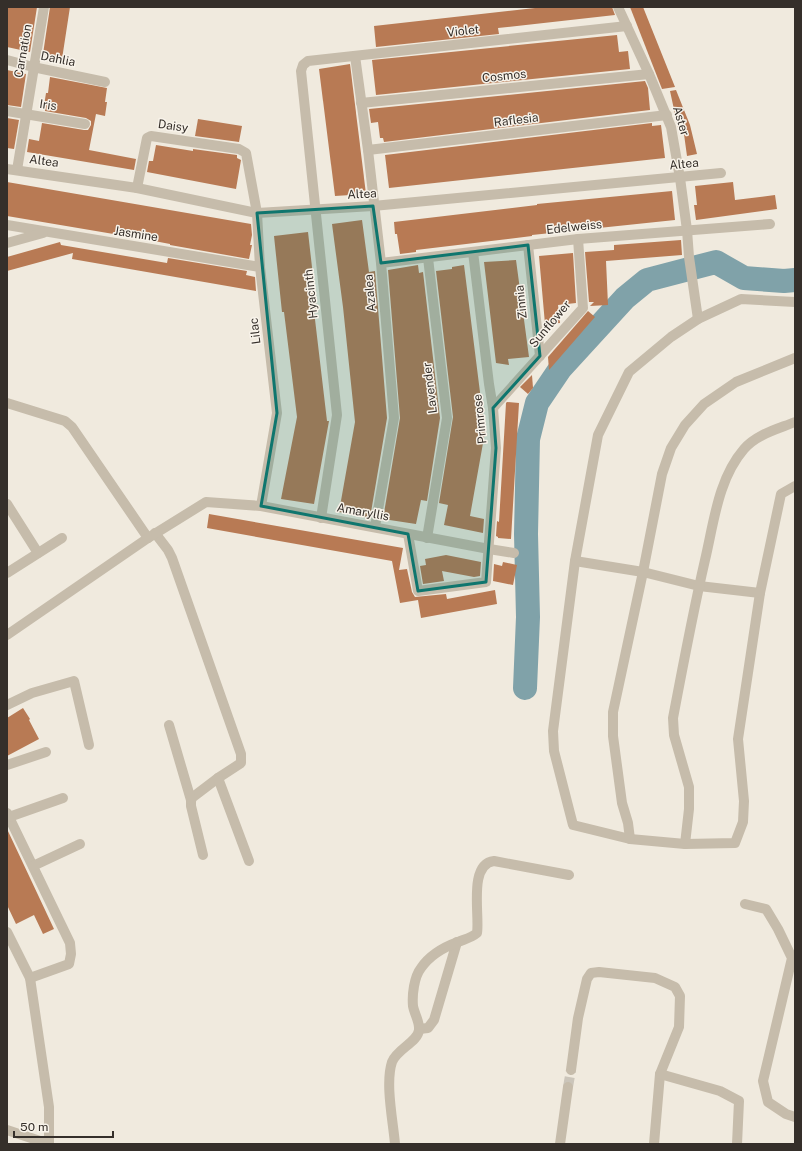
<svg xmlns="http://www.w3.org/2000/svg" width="802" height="1151" viewBox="0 0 802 1151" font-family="'Public Sans',sans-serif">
<rect width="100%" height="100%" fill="#f0eade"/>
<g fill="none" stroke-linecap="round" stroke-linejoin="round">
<!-- river -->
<path stroke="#80a2a9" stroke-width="24" d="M 525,688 L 528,617 L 526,534 L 528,439 L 537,403 L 560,369 L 625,298 L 647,280 L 716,262 L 744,278 L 784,281 L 795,280"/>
</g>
<!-- building -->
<g fill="#b87a54">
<path d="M 7,7 L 37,7 L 30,52 L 7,47 Z"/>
<path d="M 50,7 L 70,7 L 62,59 L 48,57 L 48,55 L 43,54 Z"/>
<path d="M 544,7 L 612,7 L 615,15 L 498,28 L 499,34 L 376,47 L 374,26 Z"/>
<path d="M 630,7 L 643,7 L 675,87 L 662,89 Z"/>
<path d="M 617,35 L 619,52 L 628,51 L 630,69 L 376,95 L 372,60 Z"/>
<path d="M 350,64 L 366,194 L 335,196 L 319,69 Z"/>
<path d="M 7,70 L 26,74 L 21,107 L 7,105 Z"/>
<path d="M 50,77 L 107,88 L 105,102 L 107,102 L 105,116 L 96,114 L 89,150 L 136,159 L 134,170 L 27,152 L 29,139 L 39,141 L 42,123 L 84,130 L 88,130 L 91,125 L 91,121 L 86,118 L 45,111 L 45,106 L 44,106 L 46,93 L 48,93 Z"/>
<path d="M 645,81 L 648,88 L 650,110 L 384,142 L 383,138 L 380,138 L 378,122 L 371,123 L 369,109 Z"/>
<path d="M 676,90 L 690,125 L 697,154 L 687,156 L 683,127 L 678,128 L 670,91 Z"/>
<path d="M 7,118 L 19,120 L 14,149 L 7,148 Z"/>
<path d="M 198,119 L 242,126 L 239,142 L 195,136 Z"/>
<path d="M 652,123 L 652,126 L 661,125 L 665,158 L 389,188 L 385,155 Z"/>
<path d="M 156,145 L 193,151 L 193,149 L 237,155 L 237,158 L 241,160 L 236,189 L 147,172 L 149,161 L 153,161 Z"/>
<path d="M 7,182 L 251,224 L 252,235 L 250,245 L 252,245 L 249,259 L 170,245 L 170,244 L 149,240 L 7,216 Z"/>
<path d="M 733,182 L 735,200 L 775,195 L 777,209 L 696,220 L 694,205 L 697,205 L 695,186 Z"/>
<path d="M 672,191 L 675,220 L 532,235 L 532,236 L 416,250 L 416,252 L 400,254 L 397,234 L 395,234 L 394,222 L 537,205 L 537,204 Z"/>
<path d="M 362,220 L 369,272 L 375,271 L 387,418 L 370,518 L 339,512 L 355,422 L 343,307 L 332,224 Z"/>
<path d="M 308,232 L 317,311 L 314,311 L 327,421 L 329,421 L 314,504 L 281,499 L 297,417 L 284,312 L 282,312 L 274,236 Z"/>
<path d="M 681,240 L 682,255 L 606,261 L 608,305 L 590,306 L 594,302 L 589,302 L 585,252 L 614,250 L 614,245 Z"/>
<path d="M 60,242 L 61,245 L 167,263 L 168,258 L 247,271 L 246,275 L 255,277 L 256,291 L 72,259 L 73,253 L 7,271 L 7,257 Z"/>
<path d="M 573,253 L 576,303 L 558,305 L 560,323 L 545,324 L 539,256 Z"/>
<path d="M 516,260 L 529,357 L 508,359 L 509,365 L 496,363 L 484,262 Z"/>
<path d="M 418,265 L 419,273 L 423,272 L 440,418 L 427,501 L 421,500 L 416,524 L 383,519 L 400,418 L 388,270 Z"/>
<path d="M 464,265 L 485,432 L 470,516 L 484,519 L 483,533 L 444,525 L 448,505 L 439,503 L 453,417 L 436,271 L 452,269 L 452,267 Z"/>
<path d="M 588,311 L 595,317 L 549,370 L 548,357 Z"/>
<path d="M 532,375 L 533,388 L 528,394 L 520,387 Z"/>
<path d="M 507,402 L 519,403 L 511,539 L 498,538 L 498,537 L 496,536 L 497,521 L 499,522 L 506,403 Z"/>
<path d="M 209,514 L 403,548 L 399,570 L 407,569 L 412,592 L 415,597 L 446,594 L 447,599 L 495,590 L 497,604 L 421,618 L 418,600 L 400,603 L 392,561 L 207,528 Z"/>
<path d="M 446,555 L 481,562 L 480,576 L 474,577 L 442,571 L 444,581 L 423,584 L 420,566 L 426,565 L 425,559 Z"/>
<path d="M 503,562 L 517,565 L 513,585 L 493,581 L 494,564 L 502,566 Z"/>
<path d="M 23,708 L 30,719 L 29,720 L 39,739 L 7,756 L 7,718 Z"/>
<path d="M 7,829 L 54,929 L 43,934 L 34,915 L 16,924 L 7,905 Z"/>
</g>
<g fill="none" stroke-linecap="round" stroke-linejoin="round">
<!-- minor-tunnel -->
<path stroke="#cbc5ba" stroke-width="10" stroke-dasharray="10 5" stroke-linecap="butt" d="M 568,1087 L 571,1070"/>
<!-- minor -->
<g stroke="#c6bcab" stroke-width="10">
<path d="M 618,7 L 649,74 L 671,127 L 680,178 L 687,230 L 689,257 L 698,319"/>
<path d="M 355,56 L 368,150 L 381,263 L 394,418 L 375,527"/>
<path d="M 7,60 L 33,67 L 105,82"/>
<path d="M 361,103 L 649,74"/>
<path d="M 7,111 L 85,124"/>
<path d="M 368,150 L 667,115"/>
<path d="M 7,169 L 137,188 L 257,213 L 373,206 L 721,173"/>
<path d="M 17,170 L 44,7"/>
<path d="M 137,188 L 147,138 L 151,136 L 239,149 L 246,153 L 257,213 L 260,267 L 277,413 L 261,506"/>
<path d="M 7,225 L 260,267"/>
<path d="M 7,243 L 43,233"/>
<path d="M 528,245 L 540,356"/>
<path d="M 381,263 L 578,239 L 770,224"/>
<path d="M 795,302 L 741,299 L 698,319 L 671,337 L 629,372 L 598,435 L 575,561 L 553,731 L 554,751 L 573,825 L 630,839 L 685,844 L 735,843 L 743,822 L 744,801 L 738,739 L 760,593 L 781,494 L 795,486"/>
<path d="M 7,403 L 65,421 L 72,427 L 148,538"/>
<path d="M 493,408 L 583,308 L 578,239"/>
<path d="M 7,504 L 38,553"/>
<path d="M 321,518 L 337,415 L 301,71 L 303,65 L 308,61 L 627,26"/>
<path d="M 155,533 L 168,550 L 172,558 L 241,754 L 241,763 L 218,778 L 193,797 L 191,800 L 191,806 L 203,855"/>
<path d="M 408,534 L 418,591 L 486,582 L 496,448 L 493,408 L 489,384 L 473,252"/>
<path d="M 427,538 L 447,418 L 428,258"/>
<path d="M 575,561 L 643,572 L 699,586 L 760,593"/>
<path d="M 7,573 L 62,538"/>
<path d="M 7,635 L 148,538 L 206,502 L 261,506 L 489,549 L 514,553"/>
<path d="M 7,705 L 32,693 L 74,681 L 89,745"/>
<path d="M 169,725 L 191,800"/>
<path d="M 7,765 L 46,752"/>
<path d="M 218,778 L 249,861"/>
<path d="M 7,813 L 70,943 L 71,954 L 69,964 L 30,978"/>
<path d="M 9,817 L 63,798"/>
<path d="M 630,839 L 628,823 L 622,803 L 613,736 L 613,712 L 643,572 L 662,474 L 671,448 L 685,425 L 704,404 L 736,382 L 795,358"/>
<path d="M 685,844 L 689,809 L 689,787 L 674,735 L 673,718 C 683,665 693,612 705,560 C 714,522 718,479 744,449 C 757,434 778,429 795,422"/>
<path d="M 33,866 L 80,844"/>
<path d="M 745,904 L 766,909 L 778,929 L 792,958 L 763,1081 L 768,1102 L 786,1114 L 795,1117"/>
<path d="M 7,932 L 30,978 L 49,1107 L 49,1144"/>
<path d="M 419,1029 L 428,1028 L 434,1020 L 457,942"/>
<path d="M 571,1070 L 578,1018 L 587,979 L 591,973 L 599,972 L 655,978 L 675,987 L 680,996 L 679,1027 L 660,1074 L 654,1144"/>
<path d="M 660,1074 L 720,1091 L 739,1101 L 737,1144"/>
<path d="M 7,1130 L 49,1144"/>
<path d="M 395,1144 C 393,1121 385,1083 392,1062 C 397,1049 418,1042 419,1030 C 420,1022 414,1013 413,1006 C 412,995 414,977 421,968 C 430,955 444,947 458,942 C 465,939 471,938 477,933 C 480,916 468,864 494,861 L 569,875"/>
<path d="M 560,1144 L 568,1087"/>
</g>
</g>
<!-- marked area -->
<path fill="#0f766e" fill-opacity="0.2" stroke="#0f766e" stroke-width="3" stroke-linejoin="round" d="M 373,206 L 381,263 L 528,245 L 540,356 L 493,408 L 496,448 L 486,582 L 418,591 L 408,534 L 261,506 L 277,413 L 257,213 Z"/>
<g text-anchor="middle" stroke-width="3" stroke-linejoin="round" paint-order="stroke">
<!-- street labels -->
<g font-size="12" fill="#352f2a" stroke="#f8f3ea">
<text transform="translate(463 31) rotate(-6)" y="4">Violet</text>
<text transform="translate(23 51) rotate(-80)" y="4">Carnation</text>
<text transform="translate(58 59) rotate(11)" y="4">Dahlia</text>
<text transform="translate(504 76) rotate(-6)" y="4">Cosmos</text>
<text transform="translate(48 105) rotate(8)" y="4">Iris</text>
<text transform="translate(516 120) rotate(-7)" y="4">Raflesia</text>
<text transform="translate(681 121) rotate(73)" y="4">Aster</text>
<text transform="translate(173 126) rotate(8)" y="4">Daisy</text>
<text transform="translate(44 161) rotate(8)" y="4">Altea</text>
<text transform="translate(684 164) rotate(-6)" y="4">Altea</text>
<text transform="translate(362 194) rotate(-3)" y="4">Altea</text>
<text transform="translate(574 227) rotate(-6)" y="4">Edelweiss</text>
<text transform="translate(136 234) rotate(9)" y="4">Jasmine</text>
<text transform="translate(370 293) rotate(-95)" y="4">Azalea</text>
<text transform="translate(311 294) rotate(-96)" y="4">Hyacinth</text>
<text transform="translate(521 302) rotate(-96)" y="4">Zinnia</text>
<text transform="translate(550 324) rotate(-50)" y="4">Sunflower</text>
<text transform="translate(255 331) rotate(-97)" y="4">Lilac</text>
<text transform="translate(430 388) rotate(-97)" y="4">Lavender</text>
<text transform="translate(480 419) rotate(-96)" y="4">Primrose</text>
<text transform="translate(363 512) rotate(10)" y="4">Amaryllis</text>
</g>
</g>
<!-- border -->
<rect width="802" height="1151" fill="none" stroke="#352f2a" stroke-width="16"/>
<!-- scale -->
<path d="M14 1131v6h99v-6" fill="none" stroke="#352f2a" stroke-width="2"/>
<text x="20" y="1131" font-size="12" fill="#352f2a" stroke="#f8f3ea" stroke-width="3" paint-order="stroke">50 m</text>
</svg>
